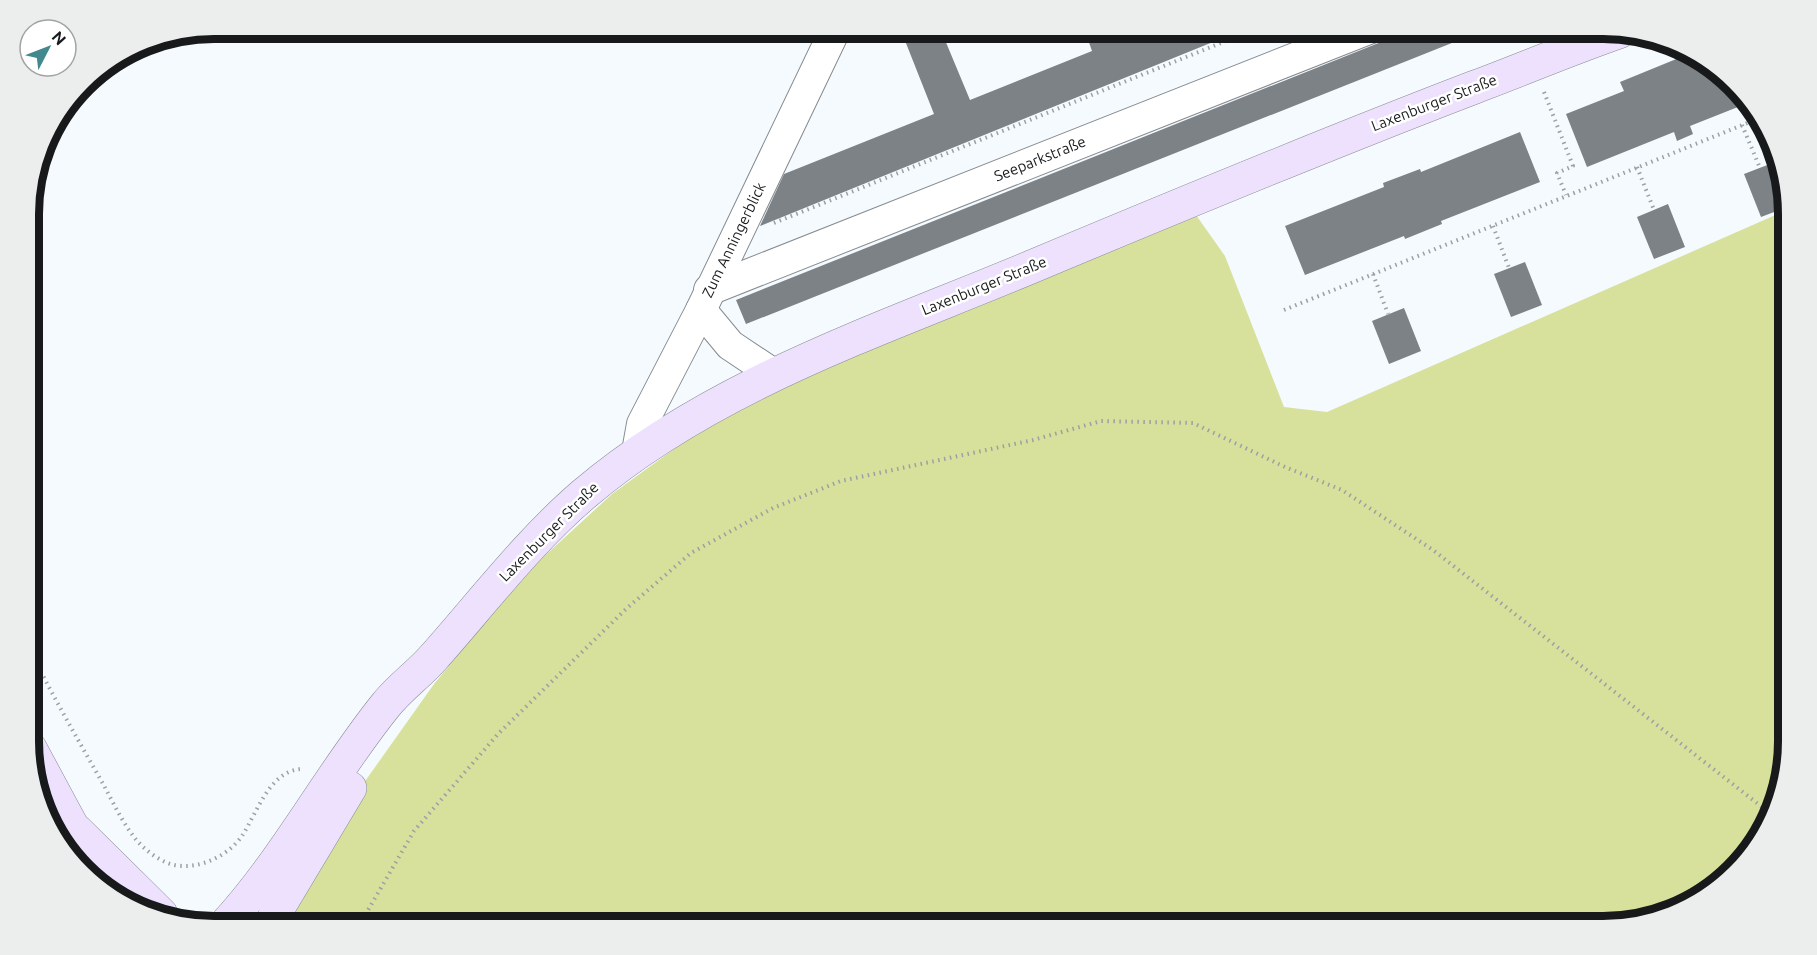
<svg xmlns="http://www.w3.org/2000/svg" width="1817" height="955" viewBox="0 0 1817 955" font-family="Ubuntu,sans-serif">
<rect width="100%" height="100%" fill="#f5faff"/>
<!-- green -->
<path fill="#d7e19c" d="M 1787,210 L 1788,741 L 1769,823 L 1706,895 L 1614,926 L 280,926 L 351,801 L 434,684 L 525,574 L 612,494 L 710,423 L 807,376 L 1196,215 L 1225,256 L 1284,407 L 1327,412 Z"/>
<!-- building -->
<g fill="#7d8287">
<path d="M 900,28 L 940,28 L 970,100 L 1092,51 L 1084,28 L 1124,28 L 1127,36 L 1147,28 L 1245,29 L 760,226 L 784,174 L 934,114 Z"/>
<path d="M 1416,28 L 1487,29 L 746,324 L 736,300 Z"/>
<path d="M 1691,53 L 1748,103 L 1690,126 L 1693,134 L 1677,141 L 1674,132 L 1587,167 L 1566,114 L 1624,91 L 1620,82 Z"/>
<path d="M 1520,132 L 1540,182 L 1441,221 L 1442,224 L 1405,239 L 1404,236 L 1305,275 L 1285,226 L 1384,187 L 1383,183 L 1420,169 L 1421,172 Z"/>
<path d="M 1775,162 L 1787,193 L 1787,207 L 1761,217 L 1744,174 Z"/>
<path d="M 1668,204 L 1685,247 L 1654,259 L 1637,217 Z"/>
<path d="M 1525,262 L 1542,305 L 1511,317 L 1494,274 Z"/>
<path d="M 1404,308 L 1421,351 L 1389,364 L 1372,321 Z"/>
</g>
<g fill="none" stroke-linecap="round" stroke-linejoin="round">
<!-- street casing -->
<g stroke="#868c90" stroke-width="32">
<g id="street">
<path d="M 709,290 L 1371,28"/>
<path d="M 701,310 L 730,345 L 775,375"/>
<path d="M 637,452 L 642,424 L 701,310 L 836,28"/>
</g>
</g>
<!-- secondary casing -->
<g stroke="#868c90" stroke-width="34">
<g id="secondary">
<path d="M 30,748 L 72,826 L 86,867"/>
<path d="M 77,831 L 161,914"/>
<path d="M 224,926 C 285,860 328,777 385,706 C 399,688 418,675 433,658 C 481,604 529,541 584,494 C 712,385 878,331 1031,267 C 1179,205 1326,144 1475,87 C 1523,69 1570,49 1619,32"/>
<path d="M 271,926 L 277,910 L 350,788"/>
</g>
</g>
<!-- path -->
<g stroke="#9ca0a4" stroke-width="4" stroke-dasharray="1.5 4.5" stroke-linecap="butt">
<path d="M 1544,92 L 1573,166 L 1557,173 L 1566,195"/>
<path d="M 1742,125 L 1760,168"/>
<path d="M 1637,167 L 1654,210"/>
<path d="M 774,223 L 1258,28"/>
<path d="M 1493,226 L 1509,268"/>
<path d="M 1373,274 L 1388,314"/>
<path d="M 1284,310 L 1760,118"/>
<path d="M 30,650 C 52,695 77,738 102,782 C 112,800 121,820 134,837 C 142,848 160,862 174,865 C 199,870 228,856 242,836 C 257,813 270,769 303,769"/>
<path d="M 361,926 L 364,917 L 414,831 L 498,734 L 626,609 L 691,553 L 773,508 L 841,481 L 1033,440 L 1101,421 L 1193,423 L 1285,467 L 1342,490 L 1433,550 L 1771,814"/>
</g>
<!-- street -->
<use href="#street" stroke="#fff" stroke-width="30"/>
<!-- secondary -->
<use href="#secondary" stroke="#eee1fe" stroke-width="33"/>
</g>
<g text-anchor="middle" stroke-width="5" stroke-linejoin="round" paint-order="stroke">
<!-- street labels -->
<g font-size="15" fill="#17191b" stroke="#fff">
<text transform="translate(1434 103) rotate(-21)" y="5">Laxenburger Straße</text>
<text transform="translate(1040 159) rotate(-22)" y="5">Seeparkstraße</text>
<text transform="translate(734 240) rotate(-64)" y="5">Zum Anningerblick</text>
<text transform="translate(984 286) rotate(-22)" y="5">Laxenburger Straße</text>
<text transform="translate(549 532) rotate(-45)" y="5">Laxenburger Straße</text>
</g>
</g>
<!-- crop -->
<path d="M0 0H1817V955H0ZM214 39H1603A175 175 0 0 1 1778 214V741A175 175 0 0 1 1603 916H214A175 175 0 0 1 39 741V214A175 175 0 0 1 214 39Z" fill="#eceded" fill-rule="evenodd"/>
<path fill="none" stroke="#17191b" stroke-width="8" d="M214 39H1603A175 175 0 0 1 1778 214V741A175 175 0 0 1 1603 916H214A175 175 0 0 1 39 741V214A175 175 0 0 1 214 39Z"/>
<!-- north arrow -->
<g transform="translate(48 48) rotate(48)"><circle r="28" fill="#ffffff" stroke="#a2a3a4" stroke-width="1.5"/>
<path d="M0-4.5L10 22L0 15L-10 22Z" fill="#41898e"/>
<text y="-9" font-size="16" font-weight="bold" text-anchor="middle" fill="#17191b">N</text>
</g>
</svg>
